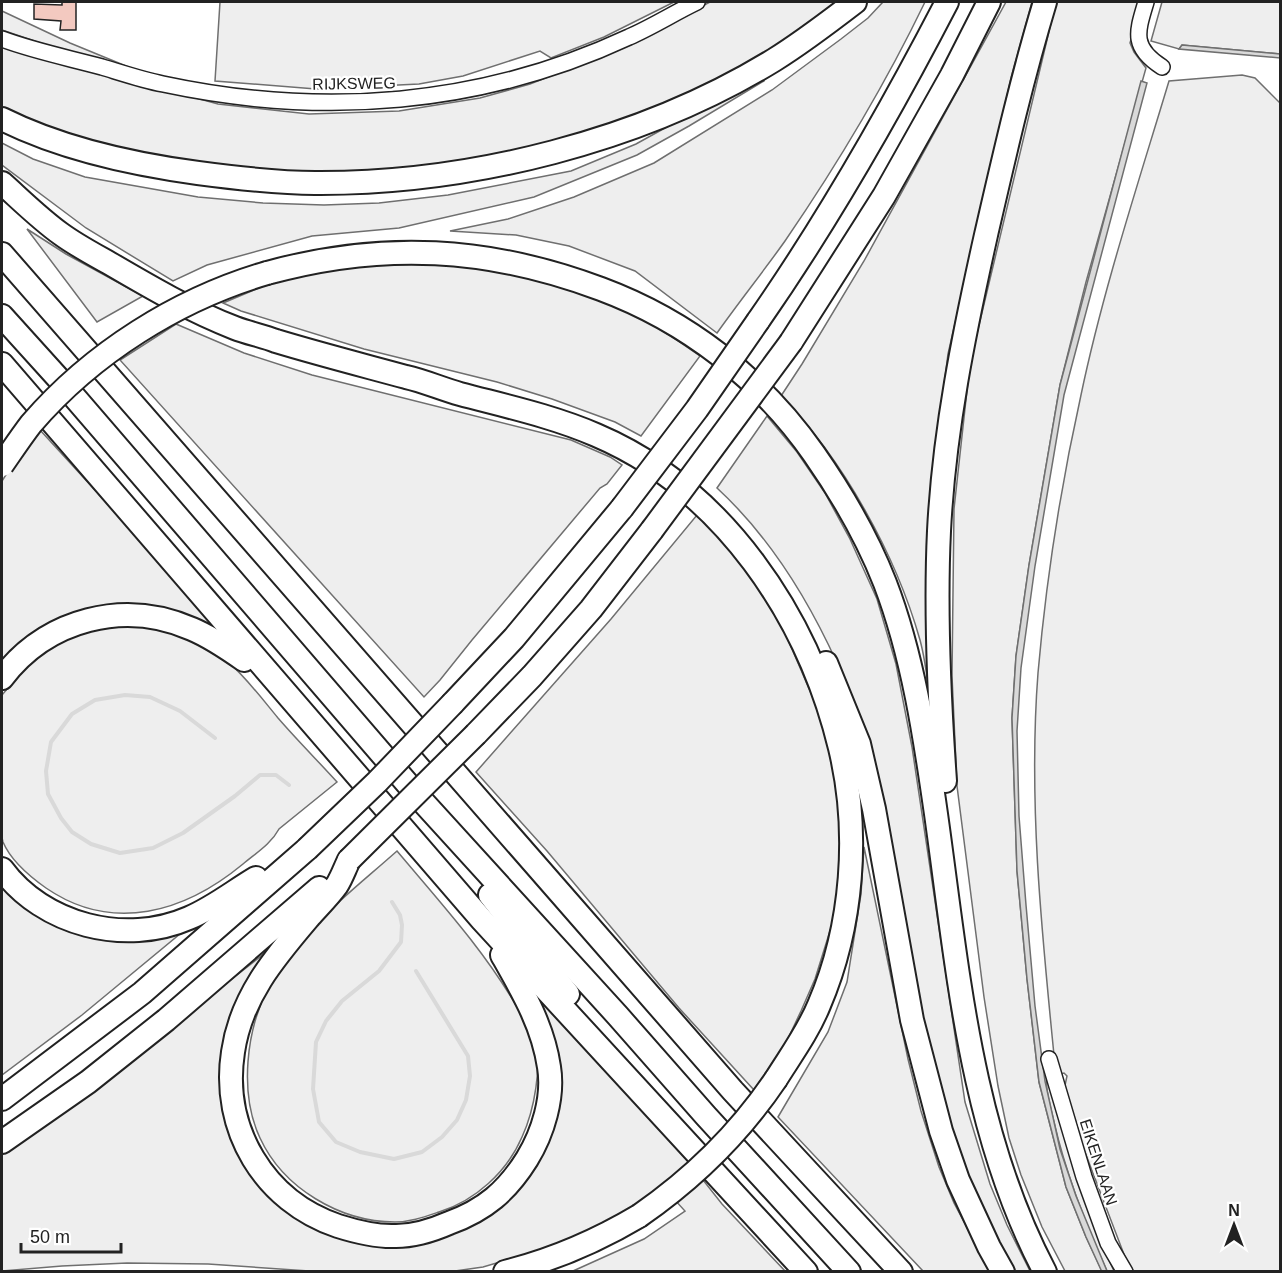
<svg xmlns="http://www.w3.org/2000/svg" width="1282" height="1273" viewBox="0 0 1282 1273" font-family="Helvetica,sans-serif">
<rect width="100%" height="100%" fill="#fff"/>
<!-- green -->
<g fill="#eee" stroke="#6f6f6f" stroke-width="1.5">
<path d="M 220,2 L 674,2 L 604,37 L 551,58 L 540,51 L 463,76 L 419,84 L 316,89 L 215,81 Z"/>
<path d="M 710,2 L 846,2 L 769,58 L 584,138 L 367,178 L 135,162 L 2,121 L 2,45 L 218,104 L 309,114 L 399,111 L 480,98 L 530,84 L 616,50 Z"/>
<path d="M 883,2 L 925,2 C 885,85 837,165 785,241 C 763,272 739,302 717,333 L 635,271 L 569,246 L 516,235 L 450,231 L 508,219 L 574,197 L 654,163 L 772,90 L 841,39 L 868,18 Z"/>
<path d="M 1006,2 L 1032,2 L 1011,78 L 948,354 L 939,425 L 931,708 C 928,685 926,662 920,640 C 896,555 843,459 781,396 L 802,364 L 864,261 Z"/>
<path d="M 1056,2 L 1142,2 L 1130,43 L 1134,52 L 1146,68 L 1086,282 L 1060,385 L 1029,565 L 1016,656 L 1012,718 L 1017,871 L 1027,979 L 1039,1082 L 1066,1187 L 1086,1237 L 1102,1271 L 1065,1271 L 1042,1227 L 1021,1175 L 1009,1138 L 998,1086 L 984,997 L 957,786 L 952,676 L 954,509 L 970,363 Z"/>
<path d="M 1162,2 L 1280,2 L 1280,54 L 1182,45 L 1179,49 L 1151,41 Z"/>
<path d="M 2,11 L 70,43 L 143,73 L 55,48 L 2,30 Z"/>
<path d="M 761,75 L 764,81 L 689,126 L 637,155 L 534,197 L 399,228 L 312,236 L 207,265 L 173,281 L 86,228 L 2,165 L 2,143 L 33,159 L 85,177 L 198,197 L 263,203 L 324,205 L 379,203 L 448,195 L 571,171 L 636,144 Z"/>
<path d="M 1242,75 L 1255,78 L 1280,103 L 1280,1271 L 1133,1271 L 1125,1257 L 1070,1113 L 1064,1090 L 1067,1076 L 1064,1073 L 1060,1074 L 1055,1065 C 1042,935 1028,803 1038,673 C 1046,581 1061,485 1081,395 C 1103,290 1138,184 1169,81 Z"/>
<path d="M 27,229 L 66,254 L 143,296 L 97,322 Z"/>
<path d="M 444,262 C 473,266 503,269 531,275 C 592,288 650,320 700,356 L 641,436 L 615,422 L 552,399 L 497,382 L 364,349 L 241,311 L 223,303 L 273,282 L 348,264 Z"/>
<path d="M 176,324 L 244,353 L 312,375 L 571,440 L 610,457 L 622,465 L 607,484 L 600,488 L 472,640 L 440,680 L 424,697 L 120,360 Z"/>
<path d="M 767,416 L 797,452 L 825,493 L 850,539 L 877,599 L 896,664 L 912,747 L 965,1102 L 990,1184 L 1007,1225 L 1030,1271 L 1009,1271 L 985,1226 L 940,1103 L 837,663 C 808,599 769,536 717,488 Z"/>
<path d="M 40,430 L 148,548 L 224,637 L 128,607 L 2,663 L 2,481 L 21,451 Z"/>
<path d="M 697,515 L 722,539 L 752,578 L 783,628 L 816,705 L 841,785 L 839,902 L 815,979 L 801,1011 L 785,1045 L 754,1090 L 679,1008 L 547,851 L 476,772 L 611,619 Z"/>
<path d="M 106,626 C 128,626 152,625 174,632 C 226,649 245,678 278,718 C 297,740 318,761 337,782 L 279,829 C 271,844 256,853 243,864 C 185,912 113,934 46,888 C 29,876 11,861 3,842 C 0,832 2,816 2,805 C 2,768 2,732 2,695 L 29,663 L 69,636 Z"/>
<path d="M 864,847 L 908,1059 L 921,1111 L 939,1167 L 954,1203 L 990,1271 L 923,1271 L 778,1117 L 828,1032 L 847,982 L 861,894 Z"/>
<path d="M 397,851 C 439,901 484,950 517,1007 C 522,1017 531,1028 534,1038 C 543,1065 534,1111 522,1137 C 507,1172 475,1201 439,1212 C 424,1217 410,1222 395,1222 C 340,1222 283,1188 260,1138 C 239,1093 246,1030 269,986 C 297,932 351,892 397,851 Z"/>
<path d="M 2,880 L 77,930 L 204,914 L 82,1015 L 2,1075 Z"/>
<path d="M 274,946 L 229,1082 L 275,1200 L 429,1239 L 480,1222 L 503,1204 L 558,1063 C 554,1029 545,1013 529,984 L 567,1022 L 692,1166 L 722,1204 L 785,1271 L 573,1271 L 644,1239 L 685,1211 L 663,1187 L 631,1209 L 560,1244 L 483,1267 L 455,1271 L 324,1272 L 208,1264 L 127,1263 L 62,1266 L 2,1271 L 2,1155 L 50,1121 Z"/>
<path d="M 1047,1063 L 1097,1234 L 1114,1271 L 1107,1271 C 1085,1223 1066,1174 1054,1122 C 1049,1100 1044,1086 1047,1063 Z"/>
</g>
<!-- water -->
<g fill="#d9d9d9" stroke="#6f6f6f" stroke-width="1.5">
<path d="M 1182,45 L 1280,54 L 1280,58 L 1179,49 Z"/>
<path d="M 1141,81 L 1147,83 L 1064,395 L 1035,566 L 1021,668 L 1017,731 L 1019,816 L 1026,905 L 1035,1006 L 1045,1081 L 1060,1149 L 1076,1196 L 1107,1271 L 1102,1272 L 1086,1237 L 1066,1187 L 1039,1082 L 1027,979 L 1017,871 L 1012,718 L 1016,656 L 1029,565 L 1060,385 Z"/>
</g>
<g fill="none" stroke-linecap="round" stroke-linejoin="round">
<!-- stream -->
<g stroke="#d9d9d9" stroke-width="4">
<path d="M 215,738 L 180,711 L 150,697 L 125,695 L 95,700 L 72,714 L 51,742 L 46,771 L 48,794 L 61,818 L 72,832 L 91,844 L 120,853 L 153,848 L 183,833 L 235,796 L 260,775 L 276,775 L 289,785"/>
<path d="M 392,902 L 400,915 L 402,925 L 401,942 L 379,971 L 342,1001 L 326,1021 L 316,1042 L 313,1089 L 319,1122 L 336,1142 L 360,1152 L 394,1159 L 422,1152 L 442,1137 L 457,1120 L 466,1100 L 470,1076 L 468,1056 L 416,971"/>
</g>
</g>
<!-- building -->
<path fill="#f3c9c0" stroke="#222" stroke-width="1.5" d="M 62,2 L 76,2 L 76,30 L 60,30 L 61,21 L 34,19 L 34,4 L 62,5 Z"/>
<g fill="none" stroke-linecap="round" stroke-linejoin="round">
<!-- minor casing -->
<g stroke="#222" stroke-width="18">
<g id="minor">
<path d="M 1146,2 C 1137,32 1131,47 1162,67"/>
<path d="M 2,39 C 34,51 69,58 102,67 C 122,73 143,80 163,84 C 322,118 481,106 629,37 C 652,27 674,13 697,2"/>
<path d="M 1049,1059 L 1084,1177 L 1108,1243 L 1125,1272"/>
</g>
</g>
<!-- highway casing -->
<g stroke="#222" stroke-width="26">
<g id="highway">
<path d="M 2,119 C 62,149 131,164 198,173 C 236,178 276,183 315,183 C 470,184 642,141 774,60 C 803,42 829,22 855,2"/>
<path d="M 2,183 C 21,200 40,219 61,234 C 76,245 93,254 109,263 C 150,287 191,311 235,328 C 248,333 263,336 276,341 C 319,354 362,365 406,377 C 424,381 442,389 460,394 C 505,406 552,416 596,435 C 723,489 808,616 840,748 C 860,831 853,926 819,1005 C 808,1032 791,1055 776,1079"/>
<path d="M 2,254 L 733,1091 L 901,1272"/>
<path d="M 267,273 C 383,241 489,247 601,289 C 687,321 762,379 814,454 C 842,494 867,537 885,583 C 913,656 925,737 936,814 C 958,970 970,1130 1045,1272"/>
<path d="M 2,316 L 58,378 L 424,803 L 618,1016 L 706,1116 L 849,1272"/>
<path d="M 758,321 C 829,219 890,112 947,2"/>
<path d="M 791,342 L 884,196 L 952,75 L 989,2"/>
<path d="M 2,364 L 482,920 L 806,1272"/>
<path d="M 826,663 L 859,744 L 874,809 L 912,1020 L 941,1131 L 958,1180 L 989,1247 L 1003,1272"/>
<path d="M 2,678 C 47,619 124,599 192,629 C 211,637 227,648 244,660"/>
<path d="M 453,703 L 514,638 L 622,508"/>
<path d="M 476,734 L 532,676 L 591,609 L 652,530"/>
<path d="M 945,781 C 939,697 935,614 939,531 C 944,431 964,333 986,235 C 1004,157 1022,78 1045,2"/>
<path d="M 349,860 C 345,868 342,877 337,885 C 329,896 319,906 310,916 C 276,956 241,996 233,1052 C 221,1129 264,1201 338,1226 C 357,1232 377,1237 396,1236 C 414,1236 433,1230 449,1223 C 485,1210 507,1191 527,1159 C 543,1133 554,1097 549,1067 C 543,1026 523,992 502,955"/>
<path d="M 2,869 C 43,925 125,946 189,918 C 213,908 234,891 256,878"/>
<path d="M 490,895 L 568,994"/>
<path d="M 2,1099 L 142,993 L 307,849"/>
<path d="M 2,1142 L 88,1082 L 166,1020 L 319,888"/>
<path d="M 505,1272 C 553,1260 597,1241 639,1216"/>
</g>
</g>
<!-- minor -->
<use href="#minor" stroke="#fff" stroke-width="15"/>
<!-- highway -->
<use href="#highway" stroke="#fff" stroke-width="22"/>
<!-- highway-bridge casing -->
<g stroke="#222" stroke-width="26" stroke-linecap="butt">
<g id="highway-bridge">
<path d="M 2,465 C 11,452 21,437 31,424 C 92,353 178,299 267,273"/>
<path d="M 622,508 L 697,409 L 758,321"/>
<path d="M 652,530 L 791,342"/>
<path d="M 307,849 L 377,782 L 453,703"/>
<path d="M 349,860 L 476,734"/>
<path d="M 639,1216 C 694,1178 739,1134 776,1079"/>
</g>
</g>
<!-- highway-bridge -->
<use href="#highway-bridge" stroke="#fff" stroke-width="22"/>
</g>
<g text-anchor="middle" stroke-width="4.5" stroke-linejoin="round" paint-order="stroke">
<!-- street labels -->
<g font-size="16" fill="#222" stroke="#fff">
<text transform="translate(354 83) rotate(-1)" y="6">RIJKSWEG</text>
<text transform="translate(1099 1162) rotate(72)" y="6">EIKENLAAN</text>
</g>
</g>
<!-- border -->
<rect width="1282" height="1273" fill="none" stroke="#222222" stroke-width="6"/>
<!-- north arrow -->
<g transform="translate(1234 1225)" stroke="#ffffff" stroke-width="4.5" paint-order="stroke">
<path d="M0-4.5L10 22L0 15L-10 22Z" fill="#222222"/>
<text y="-9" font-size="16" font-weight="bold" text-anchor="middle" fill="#222222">N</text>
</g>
<!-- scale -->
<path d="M21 1243v9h100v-9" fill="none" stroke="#222222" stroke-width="3"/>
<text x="30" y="1243" font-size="18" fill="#222222" stroke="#ffffff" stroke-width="4.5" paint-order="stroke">50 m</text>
</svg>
